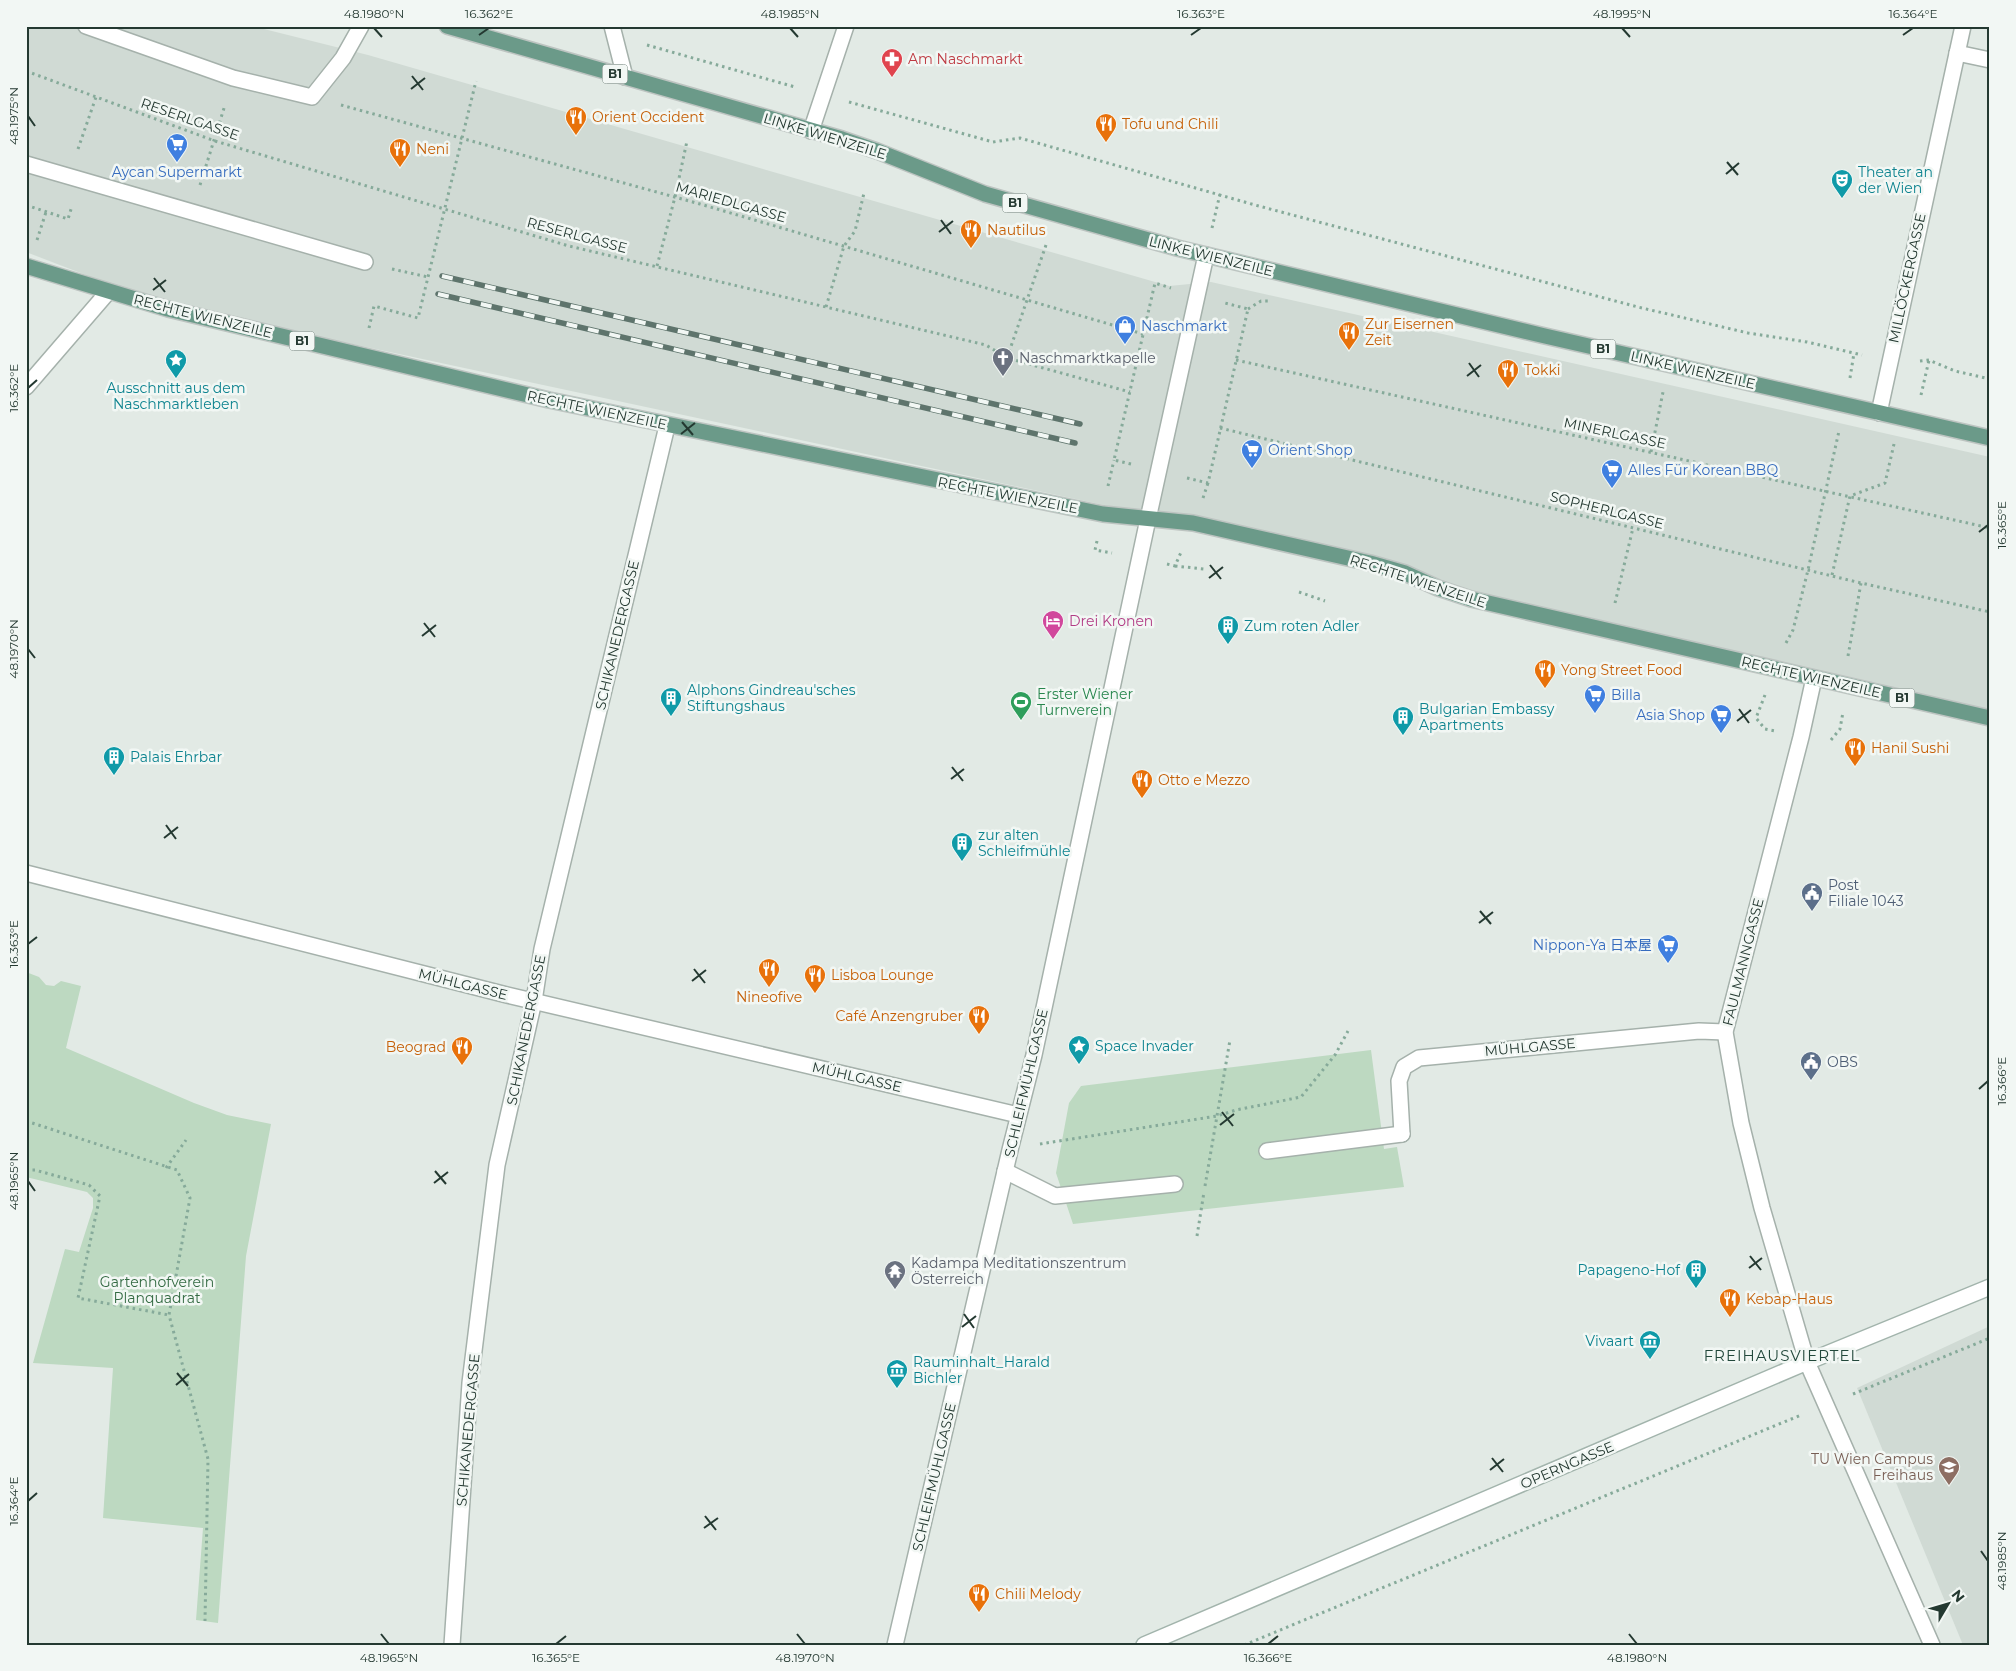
<svg xmlns="http://www.w3.org/2000/svg" width="2016" height="1671" viewBox="0 0 2016 1671" font-family="Montserrat,'Noto Sans SC',sans-serif">
<rect width="100%" height="100%" fill="#e2eae5"/>
<!-- built -->
<g fill="#d0dad4">
<path d="M 26,26 L 252,26 L 368,55 L 1169,286 L 1211,282 L 1990,457 L 1990,717 L 1141,513 L 156,302 L 26,252 Z"/>
<path d="M 1990,1326 L 1990,1645 L 1963,1645 L 1857,1388 Z"/>
</g>
<!-- green -->
<g fill="#bdd9c1">
<path d="M 26,972 L 39,977 L 46,985 L 54,986 L 61,981 L 81,986 L 66,1048 L 194,1103 L 227,1115 L 271,1124 L 246,1256 L 218,1623 L 196,1620 L 203,1528 L 103,1518 L 113,1368 L 33,1363 L 65,1249 L 79,1252 L 93,1208 L 93,1198 L 87,1192 L 26,1177 Z"/>
<path d="M 1371,1050 L 1384,1149 L 1397,1147 L 1404,1187 L 1073,1224 L 1056,1173 L 1069,1103 L 1081,1086 Z"/>
</g>
<g fill="none" stroke-linecap="round" stroke-linejoin="round">
<!-- service casing -->
<g stroke="#a5b1ab" stroke-width="18">
<g id="service">
<path d="M 86,26 L 233,78 L 312,97 L 343,58 L 361,26"/>
<path d="M 612,26 L 625,77"/>
<path d="M 26,164 L 365,262"/>
<path d="M 1267,1151 L 1402,1134"/>
<path d="M 1005,1171 L 1055,1196 L 1175,1184"/>
</g>
</g>
<!-- minor casing -->
<g stroke="#a5b1ab" stroke-width="18">
<g id="minor">
<path d="M 1957,53 L 1990,60"/>
<path d="M 811,131 L 846,26"/>
<path d="M 26,387 L 108,292"/>
<path d="M 1879,413 L 1963,26"/>
<path d="M 1148,519 L 1206,255"/>
<path d="M 1814,678 L 1801,737 L 1725,1032 L 1741,1123 L 1762,1208 L 1807,1362 L 1932,1645"/>
<path d="M 26,873 L 503,994 L 1018,1115"/>
<path d="M 1402,1134 L 1399,1081 L 1404,1067 L 1419,1058 L 1699,1031 L 1725,1032"/>
<path d="M 452,1645 L 470,1383 L 497,1165 L 534,1001 L 542,949 L 667,426"/>
</g>
</g>
<!-- tertiary casing -->
<g stroke="#a5b1ab" stroke-width="18">
<path id="tertiary" d="M 895,1645 L 1010,1150 L 1034,1055 L 1148,519"/>
</g>
<!-- secondary casing -->
<g stroke="#a2b4ac" stroke-width="18">
<path id="secondary" d="M 1144,1645 L 1807,1362 L 1990,1287"/>
</g>
<!-- primary casing -->
<g stroke="#bdc4c1" stroke-width="18">
<g id="primary">
<path d="M 447,26 L 842,139 L 877,151 L 985,194 L 1177,248 L 1545,336 L 1990,438"/>
<path d="M 26,266 L 168,309 L 549,400 L 1103,514 L 1193,523 L 1370,563 L 1405,573 L 1438,588 L 1471,599 L 1990,718"/>
</g>
</g>
<!-- path -->
<g stroke="#86aa9a" stroke-width="3" stroke-dasharray="2.5 4" stroke-linecap="butt">
<path d="M 647,45 L 795,87"/>
<path d="M 26,71 L 215,141 L 569,246 L 986,345 L 1007,358 L 1130,392"/>
<path d="M 849,102 L 993,142 L 1020,138 L 1255,205 L 1638,307 L 1748,333 L 1807,342 L 1862,355"/>
<path d="M 341,105 L 700,204 L 1143,334"/>
<path d="M 78,149 L 96,97"/>
<path d="M 200,185 L 225,105"/>
<path d="M 26,205 L 68,219 L 72,206"/>
<path d="M 1212,228 L 1220,194"/>
<path d="M 37,240 L 46,212"/>
<path d="M 657,266 L 675,197 L 687,141"/>
<path d="M 392,269 L 428,277"/>
<path d="M 826,307 L 844,246 L 855,231 L 864,193"/>
<path d="M 1248,309 L 1261,301 L 1270,301"/>
<path d="M 369,328 L 374,306 L 418,318 L 476,81"/>
<path d="M 1007,358 L 1046,245"/>
<path d="M 1236,360 L 1990,528"/>
<path d="M 1920,361 L 1929,360 L 1955,371 L 1990,379"/>
<path d="M 1850,378 L 1854,353"/>
<path d="M 1921,395 L 1929,360"/>
<path d="M 1220,428 L 1861,583 L 1990,612"/>
<path d="M 1651,452 L 1663,392"/>
<path d="M 1131,464 L 1114,460 L 1155,283 L 1171,288"/>
<path d="M 1187,478 L 1208,483 L 1248,309 L 1225,303"/>
<path d="M 1108,486 L 1114,460"/>
<path d="M 1203,498 L 1208,483"/>
<path d="M 1097,541 L 1095,550 L 1112,553"/>
<path d="M 1167,564 L 1175,566 L 1182,550"/>
<path d="M 1175,566 L 1204,569"/>
<path d="M 1832,575 L 1850,496 L 1885,483 L 1894,444"/>
<path d="M 1299,592 L 1325,601"/>
<path d="M 1615,603 L 1633,528"/>
<path d="M 1786,643 L 1793,630 L 1808,570 L 1839,431"/>
<path d="M 1848,656 L 1861,583"/>
<path d="M 1765,695 L 1756,718 L 1765,729 L 1775,731"/>
<path d="M 1831,740 L 1840,729 L 1843,712"/>
<path d="M 26,1121 L 177,1170 L 190,1198 L 169,1315 L 208,1459 L 205,1621"/>
<path d="M 1040,1144 L 1217,1116 L 1236,1110 L 1301,1097 L 1335,1055 L 1348,1031"/>
<path d="M 166,1168 L 186,1140"/>
<path d="M 26,1170 L 35,1170 L 89,1185 L 100,1196 L 78,1298 L 169,1315"/>
<path d="M 1205,1186 L 1230,1040"/>
<path d="M 1197,1236 L 1204,1192"/>
<path d="M 1853,1394 L 1990,1338"/>
<path d="M 1244,1645 L 1801,1415"/>
</g>
<!-- service -->
<use href="#service" stroke="#fff" stroke-width="15"/>
<!-- minor -->
<use href="#minor" stroke="#fff" stroke-width="15"/>
<!-- tertiary -->
<use href="#tertiary" stroke="#fff" stroke-width="15"/>
<!-- secondary -->
<use href="#secondary" stroke="#fff" stroke-width="15"/>
<!-- primary -->
<use href="#primary" stroke="#6b9a89" stroke-width="15"/>
<!-- rail casing -->
<g stroke="#5e746c" stroke-width="5.5">
<g id="rail">
<path d="M 442,276 L 1080,424"/>
<path d="M 438,294 L 1075,443"/>
</g>
</g>
<!-- rail -->
<use href="#rail" stroke="#f2f7f4" stroke-width="4" stroke-dasharray="11" stroke-linecap="butt"/>
</g>
<!-- ticks -->
<path fill="none" stroke="#243931" stroke-width="2" d="M 374,28 L 382,37M 790,28 L 798,37M 1622,28 L 1630,37M 479,35 L 489,28M 1191,35 L 1201,28M 1903,35 L 1913,28M 412,76 L 423,90M 411,89 L 425,78M 28,116 L 35,126M 1727,162 L 1738,175M 1726,174 L 1739,163M 941,220 L 951,234M 939,232 L 953,221M 154,278 L 165,292M 153,290 L 166,280M 1469,363 L 1479,377M 1467,376 L 1481,365M 28,388 L 37,380M 682,422 L 693,435M 681,434 L 695,423M 1979,532 L 1988,525M 1210,565 L 1221,579M 1209,578 L 1223,567M 424,623 L 435,637M 422,636 L 436,625M 28,649 L 35,658M 1739,709 L 1749,723M 1737,721 L 1751,710M 952,767 L 963,781M 951,779 L 964,769M 166,825 L 176,839M 164,838 L 178,827M 1480,911 L 1491,924M 1479,923 L 1493,912M 28,944 L 37,937M 694,969 L 705,983M 692,981 L 706,970M 1979,1089 L 1988,1081M 1222,1112 L 1233,1126M 1220,1125 L 1234,1114M 435,1171 L 446,1184M 28,1181 L 35,1191M 434,1183 L 448,1172M 1750,1256 L 1761,1270M 1749,1268 L 1762,1258M 964,1314 L 974,1328M 962,1327 L 976,1316M 177,1373 L 188,1386M 176,1385 L 189,1374M 1492,1458 L 1503,1472M 1490,1470 L 1504,1459M 28,1501 L 37,1493M 705,1516 L 716,1530M 704,1528 L 718,1518M 1981,1551 L 1988,1561M 381,1634 L 389,1644M 797,1634 L 805,1644M 1629,1634 L 1637,1644M 556,1644 L 566,1636M 1268,1644 L 1278,1636"/>
<!-- icons -->
<defs>
<g id="pharmacy-pin" transform="scale(1.125)"><path d="M0 17L-7.5 6A9.5 9.5 0 1 1 7.5 6Z" fill="#e0444e" stroke="#f2f7f4"/><path d="M-2-6h4v4h4v4h-4v4h-4v-4h-4v-4h4Z" fill="#fff"/></g>
<g id="restaurant-pin" transform="scale(1.125)"><path d="M0 17L-7.5 6A9.5 9.5 0 1 1 7.5 6Z" fill="#e8710a" stroke="#f2f7f4"/><path d="M-5-6h1v4h1v-4h1v4h1v-4h1v5L-1.5 .5V6h-2V.5L-5-1ZM5-6V6H3V1.5H1.5Q1.5-4 5-6Z" fill="#fff"/></g>
<g id="supermarket-pin" transform="scale(1.125)"><path d="M0 17L-7.5 6A9.5 9.5 0 1 1 7.5 6Z" fill="#3f7fe0" stroke="#f2f7f4"/><path d="M-6-5.5h2.5l.6 2H6L4.5 2H-2.5L-4.4-4H-6ZM-1.5 3.2a1.3 1.3 0 1 0 .1 0ZM3 3.2a1.3 1.3 0 1 0 .1 0Z" fill="#fff"/></g>
<g id="theatre-pin" transform="scale(1.125)"><path d="M0 17L-7.5 6A9.5 9.5 0 1 1 7.5 6Z" fill="#0f9aa8" stroke="#f2f7f4"/><path d="M-5-5.5Q0-4 5-5.5V0Q5 5 0 6Q-5 5-5 0ZM-3.3-2.5H-1v1.5H-3.3ZM1-2.5H3.3v1.5H1ZM-2.8 1Q0 5.5 2.8 1Z" fill="#fff"/></g>
<g id="shop-pin" transform="scale(1.125)"><path d="M0 17L-7.5 6A9.5 9.5 0 1 1 7.5 6Z" fill="#3f7fe0" stroke="#f2f7f4"/><path d="M-5-2.5h2.3a2.7 3.5 0 0 1 5.4 0H5L5.5 6h-11ZM-1.5-2.5h3a1.5 2.3 0 0 0-3 0Z" fill="#fff"/></g>
<g id="church-pin" transform="scale(1.125)"><path d="M0 17L-7.5 6A9.5 9.5 0 1 1 7.5 6Z" fill="#6b7280" stroke="#f2f7f4"/><path d="M-1.2-6h2.4v3.5h3.3v2.4h-3.3V6h-2.4V-.1h-3.3v-2.4h3.3Z" fill="#fff"/></g>
<g id="sight-pin" transform="scale(1.125)"><path d="M0 17L-7.5 6A9.5 9.5 0 1 1 7.5 6Z" fill="#0f9aa8" stroke="#f2f7f4"/><path d="M0-6L1.8-2.2L6-1.7L2.9 1.2L3.7 5.4L0 3.3L-3.7 5.4L-2.9 1.2L-6-1.7L-1.8-2.2Z" fill="#fff"/></g>
<g id="hotel-pin" transform="scale(1.125)"><path d="M0 17L-7.5 6A9.5 9.5 0 1 1 7.5 6Z" fill="#d1479c" stroke="#f2f7f4"/><path d="M-6-4.5h1.5V1H6V5H4.5V3h-9V5H-6ZM-4 0a1.8 1.8 0 1 1 3.6 0ZM.5 0V-2.5h3Q6-2.5 6 0Z" fill="#fff"/></g>
<g id="building-pin" transform="scale(1.125)"><path d="M0 17L-7.5 6A9.5 9.5 0 1 1 7.5 6Z" fill="#0f9aa8" stroke="#f2f7f4"/><path d="M-4-6H4V6H1V3H-1V6H-4ZM-2.5-4.3h1.7v1.8h-1.7ZM.8-4.3h1.7v1.8H.8ZM-2.5-1h1.7V.8h-1.7ZM.8-1h1.7V.8H.8Z" fill="#fff"/></g>
<g id="stadium-pin" transform="scale(1.125)"><path d="M0 17L-7.5 6A9.5 9.5 0 1 1 7.5 6Z" fill="#2e9e5b" stroke="#f2f7f4"/><path d="M0-5a6.5 5 0 1 0 0 10a6.5 5 0 1 0 0-10ZM-3.5-1.8h7v3.6h-7Z" fill="#fff"/></g>
<g id="civic-pin" transform="scale(1.125)"><path d="M0 17L-7.5 6A9.5 9.5 0 1 1 7.5 6Z" fill="#5c6f8a" stroke="#f2f7f4"/><path d="M-.6-6.5H3V-4.5H.6V-3L4-1V1h2V6H-6V1h2V-1L-.6-3ZM-1.2 2.5V6h2.4V2.5Z" fill="#fff"/></g>
<g id="temple-pin" transform="scale(1.125)"><path d="M0 17L-7.5 6A9.5 9.5 0 1 1 7.5 6Z" fill="#6b7280" stroke="#f2f7f4"/><path d="M0-6L5-2H3V0L6.5 2.5H4V6H1.5V3h-3V6H-4V2.5H-6.5L-3 0V-2H-5Z" fill="#fff"/></g>
<g id="museum-pin" transform="scale(1.125)"><path d="M0 17L-7.5 6A9.5 9.5 0 1 1 7.5 6Z" fill="#0f9aa8" stroke="#f2f7f4"/><path d="M0-6L6-3V-2H-6V-3ZM-5-1h2V3h-2ZM-1-1h2V3h-2ZM3-1h2V3H3ZM-6 4H6V6H-6Z" fill="#fff"/></g>
<g id="university-pin" transform="scale(1.125)"><path d="M0 17L-7.5 6A9.5 9.5 0 1 1 7.5 6Z" fill="#8d6e63" stroke="#f2f7f4"/><path d="M0-5L7-2L0 1L-7-2ZM-4 1L0 2.5L4 1V4Q0 6-4 4Z" fill="#fff"/></g>
</defs>
<g fill-rule="evenodd">
<use href="#pharmacy-pin" x="892" y="59"/>
<use href="#restaurant-pin" x="576" y="117"/>
<use href="#restaurant-pin" x="1106" y="124"/>
<use href="#supermarket-pin" x="177" y="144"/>
<use href="#restaurant-pin" x="400" y="149"/>
<use href="#theatre-pin" x="1842" y="180"/>
<use href="#restaurant-pin" x="971" y="230"/>
<use href="#shop-pin" x="1125" y="326"/>
<use href="#restaurant-pin" x="1349" y="332"/>
<use href="#church-pin" x="1003" y="358"/>
<use href="#sight-pin" x="176" y="360"/>
<use href="#restaurant-pin" x="1508" y="370"/>
<use href="#supermarket-pin" x="1252" y="450"/>
<use href="#supermarket-pin" x="1612" y="470"/>
<use href="#hotel-pin" x="1053" y="621"/>
<use href="#building-pin" x="1228" y="626"/>
<use href="#restaurant-pin" x="1545" y="670"/>
<use href="#supermarket-pin" x="1595" y="695"/>
<use href="#building-pin" x="671" y="698"/>
<use href="#stadium-pin" x="1021" y="702"/>
<use href="#supermarket-pin" x="1721" y="715"/>
<use href="#building-pin" x="1403" y="717"/>
<use href="#restaurant-pin" x="1855" y="748"/>
<use href="#building-pin" x="114" y="757"/>
<use href="#restaurant-pin" x="1142" y="780"/>
<use href="#building-pin" x="962" y="843"/>
<use href="#civic-pin" x="1812" y="893"/>
<use href="#supermarket-pin" x="1668" y="945"/>
<use href="#restaurant-pin" x="769" y="969"/>
<use href="#restaurant-pin" x="815" y="975"/>
<use href="#restaurant-pin" x="979" y="1016"/>
<use href="#sight-pin" x="1079" y="1046"/>
<use href="#restaurant-pin" x="462" y="1047"/>
<use href="#civic-pin" x="1811" y="1062"/>
<use href="#building-pin" x="1696" y="1270"/>
<use href="#temple-pin" x="895" y="1271"/>
<use href="#restaurant-pin" x="1730" y="1299"/>
<use href="#museum-pin" x="1650" y="1341"/>
<use href="#museum-pin" x="897" y="1370"/>
<use href="#university-pin" x="1949" y="1467"/>
<use href="#restaurant-pin" x="979" y="1594"/>
</g>
<g text-anchor="middle" stroke-width="5" stroke-linejoin="round" paint-order="stroke">
<!-- shield labels -->
<g fill="#f2f7f4" stroke="#62726c" stroke-width="1">
<rect x="602.5" y="64.5" width="25" height="19" rx="4"/>
<rect x="1002.5" y="193.5" width="25" height="19" rx="4"/>
<rect x="289.5" y="331.5" width="25" height="19" rx="4"/>
<rect x="1590.5" y="339.5" width="25" height="19" rx="4"/>
<rect x="1889.5" y="688.5" width="25" height="19" rx="4"/>
</g>
<g font-size="12" font-weight="bold" fill="#243931">
<text x="615" y="78">B1</text>
<text x="1015" y="207">B1</text>
<text x="302" y="345">B1</text>
<text x="1603" y="353">B1</text>
<text x="1902" y="702">B1</text>
</g>
<!-- health labels -->
<g font-size="14" fill="#be3a42" stroke="#f2f7f4" text-anchor="start">
<text x="908" y="64">Am Naschmarkt</text>
</g>
<!-- food labels -->
<g font-size="14" fill="#c56008" stroke="#f2f7f4" text-anchor="start">
<text x="592" y="122">Orient Occident</text>
<text x="1122" y="129">Tofu und Chili</text>
<text x="416" y="154">Neni</text>
<text x="987" y="235">Nautilus</text>
<text x="1365" y="329">Zur Eisernen<tspan x="1365" dy="16">Zeit</tspan></text>
<text x="1524" y="375">Tokki</text>
<text x="1561" y="675">Yong Street Food</text>
<text x="1871" y="753">Hanil Sushi</text>
<text x="1158" y="785">Otto e Mezzo</text>
<text x="831" y="980">Lisboa Lounge</text>
<text x="769" y="1002" text-anchor="middle">Nineofive</text>
<text x="963" y="1021" text-anchor="end">Café Anzengruber</text>
<text x="446" y="1052" text-anchor="end">Beograd</text>
<text x="1746" y="1304">Kebap-Haus</text>
<text x="995" y="1599">Chili Melody</text>
</g>
<!-- street labels -->
<g font-size="14" fill="#243931" stroke="#f2f7f4">
<text transform="translate(190 119) rotate(19)" y="5">RESERLGASSE</text>
<text transform="translate(825 136) rotate(17)" y="5">LINKE WIENZEILE</text>
<text transform="translate(731 202) rotate(16)" y="5">MARIEDLGASSE</text>
<text transform="translate(577 235) rotate(15)" y="5">RESERLGASSE</text>
<text transform="translate(1211 256) rotate(14)" y="5">LINKE WIENZEILE</text>
<text transform="translate(1907 278) rotate(-78)" y="5">MILLÖCKERGASSE</text>
<text transform="translate(203 316) rotate(14)" y="5">RECHTE WIENZEILE</text>
<text transform="translate(1693 370) rotate(13)" y="5">LINKE WIENZEILE</text>
<text transform="translate(597 410) rotate(12)" y="5">RECHTE WIENZEILE</text>
<text transform="translate(1615 433) rotate(12)" y="5">MINERLGASSE</text>
<text transform="translate(1008 495) rotate(11)" y="5">RECHTE WIENZEILE</text>
<text transform="translate(1607 510) rotate(14)" y="5">SOPHERLGASSE</text>
<text transform="translate(1418 581) rotate(18)" y="5">RECHTE WIENZEILE</text>
<text transform="translate(617 635) rotate(-77)" y="5">SCHIKANEDERGASSE</text>
<text transform="translate(1811 677) rotate(13)" y="5">RECHTE WIENZEILE</text>
<text transform="translate(1743 962) rotate(-76)" y="5">FAULMANNGASSE</text>
<text transform="translate(463 984) rotate(14)" y="5">MÜHLGASSE</text>
<text transform="translate(526 1030) rotate(-79)" y="5">SCHIKANEDERGASSE</text>
<text transform="translate(1530 1047) rotate(-5)" y="5">MÜHLGASSE</text>
<text transform="translate(857 1077) rotate(13)" y="5">MÜHLGASSE</text>
<text transform="translate(1026 1083) rotate(-77)" y="5">SCHLEIFMÜHLGASSE</text>
<text transform="translate(468 1430) rotate(-85)" y="5">SCHIKANEDERGASSE</text>
<text transform="translate(1567 1465) rotate(-23)" y="5">OPERNGASSE</text>
<text transform="translate(934 1477) rotate(-77)" y="5">SCHLEIFMÜHLGASSE</text>
</g>
<!-- shop labels -->
<g font-size="14" fill="#366cbe" stroke="#f2f7f4" text-anchor="start">
<text x="177" y="177" text-anchor="middle">Aycan Supermarkt</text>
<text x="1141" y="331">Naschmarkt</text>
<text x="1268" y="455">Orient Shop</text>
<text x="1628" y="475">Alles Für Korean BBQ</text>
<text x="1611" y="700">Billa</text>
<text x="1705" y="720" text-anchor="end">Asia Shop</text>
<text x="1652" y="950" text-anchor="end">Nippon-Ya 日本屋</text>
</g>
<!-- culture labels -->
<g font-size="14" fill="#0d838f" stroke="#f2f7f4" text-anchor="start">
<text x="1858" y="177">Theater an<tspan x="1858" dy="16">der Wien</tspan></text>
<text x="176" y="393" text-anchor="middle">Ausschnitt aus dem<tspan x="176" dy="16">Naschmarktleben</tspan></text>
<text x="1244" y="631">Zum roten Adler</text>
<text x="687" y="695">Alphons Gindreau'sches<tspan x="687" dy="16">Stiftungshaus</tspan></text>
<text x="1419" y="714">Bulgarian Embassy<tspan x="1419" dy="16">Apartments</tspan></text>
<text x="130" y="762">Palais Ehrbar</text>
<text x="978" y="840">zur alten<tspan x="978" dy="16">Schleifmühle</tspan></text>
<text x="1095" y="1051">Space Invader</text>
<text x="1680" y="1275" text-anchor="end">Papageno-Hof</text>
<text x="1634" y="1346" text-anchor="end">Vivaart</text>
<text x="913" y="1367">Rauminhalt_Harald<tspan x="913" dy="16">Bichler</tspan></text>
</g>
<!-- worship labels -->
<g font-size="14" fill="#5b616d" stroke="#f2f7f4" text-anchor="start">
<text x="1019" y="363">Naschmarktkapelle</text>
<text x="911" y="1268">Kadampa Meditationszentrum<tspan x="911" dy="16">Österreich</tspan></text>
</g>
<!-- hotel labels -->
<g font-size="14" fill="#b23c85" stroke="#f2f7f4" text-anchor="start">
<text x="1069" y="626">Drei Kronen</text>
</g>
<!-- leisure labels -->
<g font-size="14" fill="#27864d" stroke="#f2f7f4" text-anchor="start">
<text x="1037" y="699">Erster Wiener<tspan x="1037" dy="16">Turnverein</tspan></text>
</g>
<!-- service labels -->
<g font-size="14" fill="#4e5e75" stroke="#f2f7f4" text-anchor="start">
<text x="1828" y="890">Post<tspan x="1828" dy="16">Filiale 1043</tspan></text>
<text x="1827" y="1067">OBS</text>
</g>
<!-- park labels -->
<g font-size="14" fill="#336a42" stroke="#f2f7f4">
<text x="157" y="1287">Gartenhofverein<tspan x="157" dy="16">Planquadrat</tspan></text>
</g>
<!-- education labels -->
<g font-size="14" fill="#785e54" stroke="#f2f7f4" text-anchor="end">
<text x="1933" y="1464">TU Wien Campus<tspan x="1933" dy="16">Freihaus</tspan></text>
</g>
<!-- neighbourhood labels -->
<g font-size="15" letter-spacing="1" fill="#22483b" stroke="#f2f7f4">
<text x="1782" y="1361">FREIHAUSVIERTEL</text>
</g>
</g>
<!-- border -->
<rect width="2016" height="1671" fill="none" stroke="#f2f7f4" stroke-width="55"/>
<!-- north arrow -->
<g transform="translate(1948 1604) rotate(52)" stroke="#f2f7f4" stroke-width="4" paint-order="stroke">
<path d="M0-4L9 19L0 12L-9 19Z" fill="#243931"/>
<text y="-8" font-size="14" font-weight="bold" text-anchor="middle" fill="#243931">N</text>
</g>
<rect x="28" y="28" width="1960" height="1616" fill="none" stroke="#243931" stroke-width="2"/>
<g font-size="12" text-anchor="middle" fill="#243931">
<text x="374" y="18">48.1980°N</text>
<text x="489" y="18">16.362°E</text>
<text x="790" y="18">48.1985°N</text>
<text x="1201" y="18">16.363°E</text>
<text x="1622" y="18">48.1995°N</text>
<text x="1913" y="18">16.364°E</text>
<text transform="translate(14 116) rotate(-90)" y="4">48.1975°N</text>
<text transform="translate(14 388) rotate(-90)" y="4">16.362°E</text>
<text transform="translate(2002 525) rotate(-90)" y="4">16.365°E</text>
<text transform="translate(14 649) rotate(-90)" y="4">48.1970°N</text>
<text transform="translate(14 944) rotate(-90)" y="4">16.363°E</text>
<text transform="translate(2002 1081) rotate(-90)" y="4">16.366°E</text>
<text transform="translate(14 1181) rotate(-90)" y="4">48.1965°N</text>
<text transform="translate(14 1501) rotate(-90)" y="4">16.364°E</text>
<text transform="translate(2002 1561) rotate(-90)" y="4">48.1985°N</text>
<text x="389" y="1662">48.1965°N</text>
<text x="556" y="1662">16.365°E</text>
<text x="805" y="1662">48.1970°N</text>
<text x="1268" y="1662">16.366°E</text>
<text x="1637" y="1662">48.1980°N</text>
</g>
</svg>
